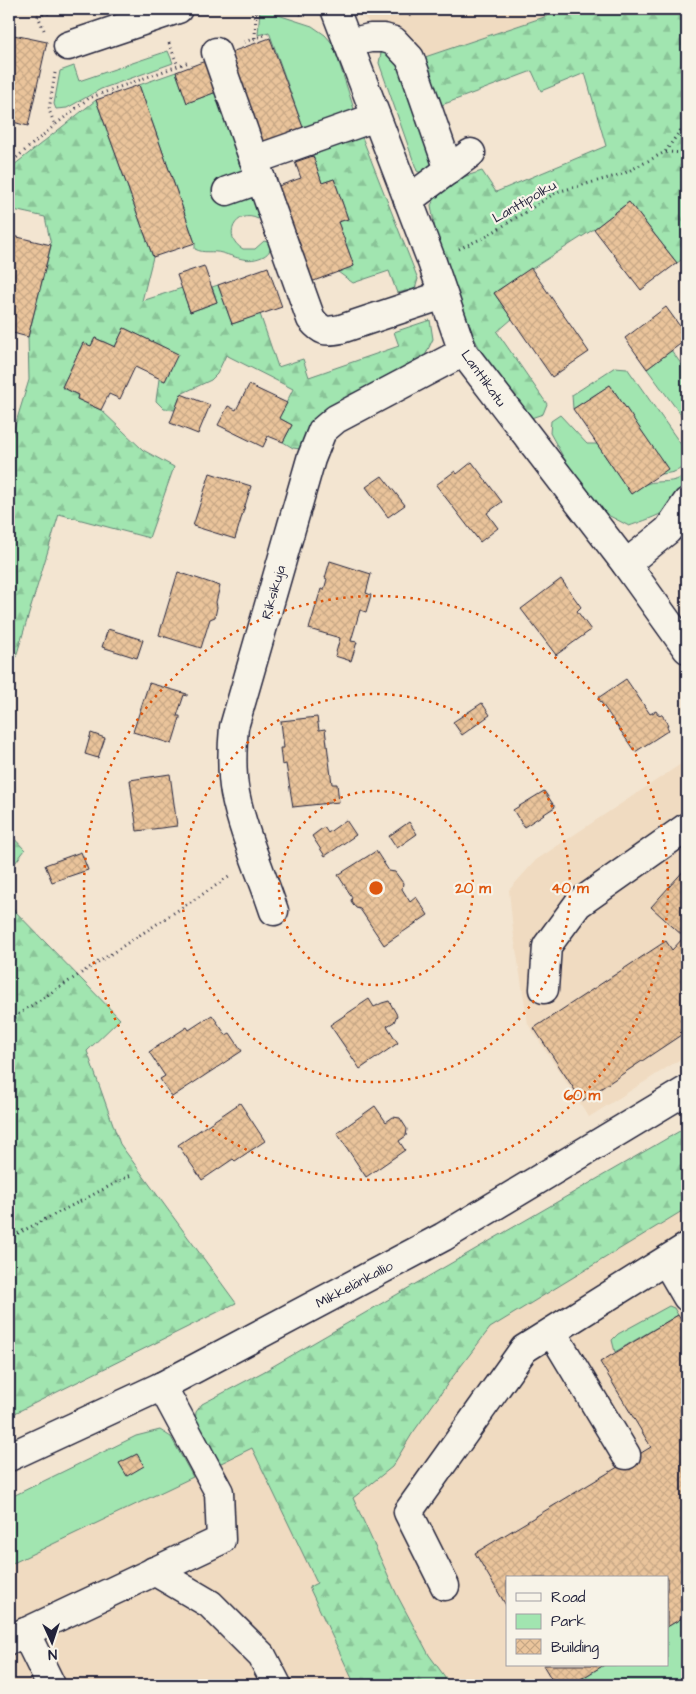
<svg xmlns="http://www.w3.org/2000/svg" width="696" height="1694" viewBox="0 0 696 1694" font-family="'Architects Daughter',sans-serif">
<defs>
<pattern id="forest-firs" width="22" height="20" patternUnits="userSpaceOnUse" patternTransform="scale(1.25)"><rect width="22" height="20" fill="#a1e5b0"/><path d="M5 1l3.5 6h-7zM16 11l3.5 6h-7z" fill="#8ac498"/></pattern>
<pattern id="building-cross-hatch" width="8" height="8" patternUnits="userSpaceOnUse" patternTransform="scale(1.25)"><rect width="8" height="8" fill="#eac49b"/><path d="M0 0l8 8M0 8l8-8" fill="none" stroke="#c8a886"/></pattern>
</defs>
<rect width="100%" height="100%" fill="#f3e5d1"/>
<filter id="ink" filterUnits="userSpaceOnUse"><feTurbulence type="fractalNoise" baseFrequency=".02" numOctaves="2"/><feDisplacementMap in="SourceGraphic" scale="10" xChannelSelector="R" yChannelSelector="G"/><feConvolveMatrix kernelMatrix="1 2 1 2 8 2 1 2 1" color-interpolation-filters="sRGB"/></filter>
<g filter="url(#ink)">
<!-- built -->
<g fill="#f0dbc1">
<path d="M 356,9 L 568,9 L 422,58 L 384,38 Z"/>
<path d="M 687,760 L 687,1055 L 589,1117 L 528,1024 L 513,930 L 509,890 L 536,860 Z"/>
<path d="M 687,1163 L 687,1653 L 667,1660 L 667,1578 L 507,1578 L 507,1665 L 654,1665 L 600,1685 L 432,1685 L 338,1504 L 443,1337 Z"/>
<path d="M 276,1412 L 414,1685 L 9,1685 L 9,1540 Z"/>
</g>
<!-- green -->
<g fill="#a1e5b0" stroke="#628476">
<path d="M 260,9 L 269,9 L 275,14 L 312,26 L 325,35 L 333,44 L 355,112 L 256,157 L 305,133 L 269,32 L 258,35 Z"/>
<path d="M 168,51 L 173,63 L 101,89 L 67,108 L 56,109 L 54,104 L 60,71 L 74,66 L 79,81 Z"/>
<path d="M 381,53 L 390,53 L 398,57 L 435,163 L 421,173 L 417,171 L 379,63 Z"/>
<path d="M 176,72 L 187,103 L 219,91 L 247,169 L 216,181 L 221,195 L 244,199 L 250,198 L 256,199 L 260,214 L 258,219 C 236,208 221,237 243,249 L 255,249 L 264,241 L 270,243 C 271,250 269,253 264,256 C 248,264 237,257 222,253 C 212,250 204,254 195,249 L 195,243 L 139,85 Z"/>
<path d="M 671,350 L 687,372 L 687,417 L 684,419 L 647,369 Z"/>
<path d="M 615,367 L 627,368 L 687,453 C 686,470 676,473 660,474 L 667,469 L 610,385 L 573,409 L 572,395 Z"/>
<path d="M 560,415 L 587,444 L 597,444 L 631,494 C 636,490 642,485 649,483 C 662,480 677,485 687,472 C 687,477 688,483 687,488 C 683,509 646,520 629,526 L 604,513 L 566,462 L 550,433 L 551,421 Z"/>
<path d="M 669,1306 L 674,1308 L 678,1315 L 615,1352 L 612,1340 L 618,1334 Z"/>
<path d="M 160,1430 L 171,1437 L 193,1477 L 9,1565 L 9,1498 L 136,1436 Z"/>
<path d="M 687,1615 L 687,1685 L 571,1685 L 604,1665 L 667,1665 L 667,1627 Z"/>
</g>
<!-- forest -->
<g fill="url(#forest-firs)" stroke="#628476">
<path d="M 568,9 L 687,9 L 687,256 L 677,263 L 629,202 L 594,229 L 494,293 L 512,319 L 497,332 L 547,404 L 543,414 L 531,418 L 486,360 L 456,304 L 435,230 L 431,205 L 439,192 L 460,178 L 482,171 L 496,192 L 606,146 L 585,73 L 541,91 L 532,71 L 439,106 L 422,58 Z"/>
<path d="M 96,100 L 153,257 L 142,301 L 182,288 L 190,312 L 217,302 L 212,287 L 218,285 L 232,324 L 260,314 L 278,367 L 303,359 L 309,377 L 399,346 L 394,332 L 430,320 L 433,339 L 422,362 L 300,449 L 293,448 L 283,442 L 292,425 L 279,418 L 293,389 L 226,355 L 217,374 L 211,380 L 181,394 L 175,410 L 164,409 L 156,401 L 159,379 L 165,381 L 177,354 L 124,328 L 115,347 L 95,338 L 91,346 L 83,343 L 62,387 L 78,395 L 77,399 L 101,410 L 143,450 L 174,467 L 149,538 L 59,514 L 9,680 L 9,445 L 29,380 L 28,337 L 51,245 L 45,217 L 9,209 L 9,169 Z"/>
<path d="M 358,127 L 418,279 L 415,289 L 397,293 L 389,271 L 353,283 L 338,272 L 354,266 L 338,222 L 348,219 L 334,179 L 322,183 L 313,156 L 313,146 Z"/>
<path d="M 9,833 L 25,850 L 9,871 Z"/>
<path d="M 9,905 L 120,1019 L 87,1051 L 120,1144 L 236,1303 L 9,1416 Z"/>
<path d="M 685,1128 L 687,1129 L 687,1208 L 490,1328 L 451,1379 L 412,1434 L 392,1467 L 353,1498 L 397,1595 L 429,1655 L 451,1685 L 355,1685 L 309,1587 L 317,1583 L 252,1448 L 217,1465 L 195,1422 L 196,1412 L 202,1404 L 263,1372 Z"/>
</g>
<!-- building -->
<g fill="url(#building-cross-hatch)" stroke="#22223b">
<path d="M 9,34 L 47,42 L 28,126 L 9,121 Z"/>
<path d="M 270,38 L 305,133 L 263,148 L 223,55 Z"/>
<path d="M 208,60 L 219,91 L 187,103 L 176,72 Z"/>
<path d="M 139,85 L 195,243 L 153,257 L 96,100 Z"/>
<path d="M 313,156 L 322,183 L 334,179 L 348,219 L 338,222 L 354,266 L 311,282 L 270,189 L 301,178 L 295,162 Z"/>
<path d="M 629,202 L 677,263 L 641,290 L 594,229 Z"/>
<path d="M 9,235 L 51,245 L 28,337 L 9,332 Z"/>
<path d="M 204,266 L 217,302 L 190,312 L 177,275 Z"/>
<path d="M 268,267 L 282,307 L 232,324 L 218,285 Z"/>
<path d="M 531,268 L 589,352 L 552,377 L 494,293 Z"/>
<path d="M 666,307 L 687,336 L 687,339 L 647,369 L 625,338 Z"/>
<path d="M 124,328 L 178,354 L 165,381 L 135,367 L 120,399 L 109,394 L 101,410 L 77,399 L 78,395 L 62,387 L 83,343 L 91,346 L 95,338 L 115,347 Z"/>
<path d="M 249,385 L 287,403 L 279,418 L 292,425 L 283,442 L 268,436 L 263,447 L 218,425 L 228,406 L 236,410 Z"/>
<path d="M 610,385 L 668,469 L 631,494 L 573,409 Z"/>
<path d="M 181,394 L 210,405 L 198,434 L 170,423 Z"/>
<path d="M 472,462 L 502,502 L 487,513 L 498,528 L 480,542 L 436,485 L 455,471 L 457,474 Z"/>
<path d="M 210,473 L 251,486 L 235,539 L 193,526 Z"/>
<path d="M 382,476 L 405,505 L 388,517 L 366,487 Z"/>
<path d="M 330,561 L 371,574 L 366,593 L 371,595 L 366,612 L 360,610 L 351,641 L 357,642 L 351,661 L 335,656 L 340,638 L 309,629 L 321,589 L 324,590 L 327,579 L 325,578 Z"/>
<path d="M 178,572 L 220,586 L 216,602 L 217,607 L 215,617 L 210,619 L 201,648 L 159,635 Z"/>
<path d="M 561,579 L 581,607 L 577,611 L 591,630 L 556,655 L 521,609 Z"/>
<path d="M 108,629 L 143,640 L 137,658 L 102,647 Z"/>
<path d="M 626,679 L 650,714 L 656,711 L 658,714 L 662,715 L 668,723 L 667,727 L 669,730 L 635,752 L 598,698 Z"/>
<path d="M 149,683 L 187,694 L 187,696 L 184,695 L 177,716 L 180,716 L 180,718 L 172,744 L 133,732 Z"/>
<path d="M 482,703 L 490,715 L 462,735 L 453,722 Z"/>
<path d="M 317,717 L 319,730 L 325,729 L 332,784 L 337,784 L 339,802 L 293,807 L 286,764 L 282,765 L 280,748 L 284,748 L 281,721 Z"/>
<path d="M 91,733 L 105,738 L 98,758 L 85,754 Z"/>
<path d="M 170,774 L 177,826 L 137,831 L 130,780 Z"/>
<path d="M 544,791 L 555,807 L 524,827 L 513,810 Z"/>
<path d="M 346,820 L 356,835 L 325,856 L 312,836 L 324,827 L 328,833 Z"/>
<path d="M 409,822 L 417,834 L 397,848 L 389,836 Z"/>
<path d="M 376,851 L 389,871 L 395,872 L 403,883 L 402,889 L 410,902 L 416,897 L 428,915 L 384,945 L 360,909 L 356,908 L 351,901 L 352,897 L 338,875 Z"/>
<path d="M 81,852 L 88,870 L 52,882 L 45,865 Z"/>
<path d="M 687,867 L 687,960 L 683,965 L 687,972 L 687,1031 L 582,1101 L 534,1028 L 666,941 L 672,950 L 684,937 L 651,907 Z"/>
<path d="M 369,999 L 374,1007 L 382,1003 L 389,1001 L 397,1015 L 394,1022 L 387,1026 L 398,1043 L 360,1069 L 330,1025 Z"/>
<path d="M 212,1015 L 226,1035 L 230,1033 L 242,1051 L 172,1097 L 160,1079 L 165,1076 L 149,1052 L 187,1027 L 189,1030 Z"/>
<path d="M 240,1103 L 265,1141 L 235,1161 L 233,1159 L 202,1180 L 178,1145 Z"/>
<path d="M 375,1106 L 386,1122 L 393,1117 L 400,1118 L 407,1129 L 406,1136 L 399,1141 L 405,1150 L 366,1177 L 337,1133 Z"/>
<path d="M 678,1315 L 687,1330 L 687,1615 L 667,1627 L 667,1578 L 507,1578 L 507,1607 L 475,1553 L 651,1447 L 600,1362 Z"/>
<path d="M 137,1454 L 144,1466 L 127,1476 L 119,1463 Z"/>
<path d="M 543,1665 L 604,1665 L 571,1685 L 555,1685 Z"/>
</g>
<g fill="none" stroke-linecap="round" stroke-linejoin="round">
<!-- minor casing -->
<g stroke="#22223b" stroke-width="31">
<g id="minor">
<path d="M 335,9 L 432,262 L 463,352 L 626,564 L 687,649"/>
<path d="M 348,43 L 370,38 L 384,38 L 394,41 L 410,58 L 449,170"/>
<path d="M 68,46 L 178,9"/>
<path d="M 216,52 L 254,160"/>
<path d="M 376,117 L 254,160 L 311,319 C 322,332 325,332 341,329 L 443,295"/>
<path d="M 227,191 L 261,179"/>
<path d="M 408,200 L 471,153"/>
<path d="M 626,564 L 668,530 L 687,502"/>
<path d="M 274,911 C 261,872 243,833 235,793 C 231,771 232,749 234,727 L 311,459 L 322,431 L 336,419 L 463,352"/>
<path d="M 544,989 L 547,946 L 578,904 L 687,827"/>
<path d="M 666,1261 L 687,1297"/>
<path d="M 552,1332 L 626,1455"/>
<path d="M 9,1457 L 162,1386 L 443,1237 L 687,1090"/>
<path d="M 154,1571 L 210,1604 L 262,1656 L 277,1685"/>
<path d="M 445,1586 L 408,1512 L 524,1349 L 687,1247"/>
<path d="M 25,1632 L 51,1685"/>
<path d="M 9,1640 L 221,1540 L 219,1492 L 162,1386"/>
</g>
</g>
<!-- path -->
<g stroke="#22223b" stroke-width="3" stroke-dasharray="1 4" stroke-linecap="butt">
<path d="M 286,9 L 307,16"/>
<path d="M 409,16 L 416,11 L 422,9"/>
<path d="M 44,30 L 38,16 L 48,13 L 45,9"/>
<path d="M 255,38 L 256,9"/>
<path d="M 244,42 L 268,34"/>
<path d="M 169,43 L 178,66"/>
<path d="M 55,73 L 49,110 L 55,125 L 89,98 L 189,62"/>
<path d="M 666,152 L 687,153"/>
<path d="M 9,164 L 55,125"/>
<path d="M 459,249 L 487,236 L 557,192 L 623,174 L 665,152 L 687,121"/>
<path d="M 9,1026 L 17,1015 L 229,877"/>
<path d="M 9,1238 L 133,1174"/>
</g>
<!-- minor -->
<use href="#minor" stroke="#f7f3e8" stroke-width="28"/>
</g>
</g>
<!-- distance rings -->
<g fill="none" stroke="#de560e" stroke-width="2.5" stroke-dasharray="2.5 5">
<circle cx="376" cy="888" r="97"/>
<circle cx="376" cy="888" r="194"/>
<circle cx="376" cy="888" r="292"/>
</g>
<g text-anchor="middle" stroke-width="4.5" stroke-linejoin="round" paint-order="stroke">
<!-- street labels -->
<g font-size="14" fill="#22223b" stroke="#f7f3e8">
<text transform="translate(524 201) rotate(-30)" y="5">Lanttipolku</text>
<text transform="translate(484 378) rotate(54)" y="5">Lanttikatu</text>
<text transform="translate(273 592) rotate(-74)" y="5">Riksikuja</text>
<text transform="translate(354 1284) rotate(-28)" y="5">Mikkelänkallio</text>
</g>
</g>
<circle cx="376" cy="888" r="8" fill="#de560e" stroke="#f7f3e8" stroke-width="2.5"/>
<g font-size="15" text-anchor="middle" font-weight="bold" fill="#de560e" stroke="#f7f3e8" stroke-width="4.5" stroke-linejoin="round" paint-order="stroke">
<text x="473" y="893">20 m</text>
<text x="570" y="893">40 m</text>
<text x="582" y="1100">60 m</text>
</g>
<!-- margin -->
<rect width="696" height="1694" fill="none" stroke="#f7f3e8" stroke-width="30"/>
<rect x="15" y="15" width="666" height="1664" fill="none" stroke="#22223b" stroke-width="2" filter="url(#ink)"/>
<!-- legend -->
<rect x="506" y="1576" width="162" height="90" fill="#f7f3e8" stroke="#a29fa3"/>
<rect x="516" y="1593" width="25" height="8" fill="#f7f3e8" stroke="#a29fa3"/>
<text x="551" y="1602" font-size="15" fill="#22223b">Road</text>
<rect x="516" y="1614" width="25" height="15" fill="#a1e5b0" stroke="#a29fa3"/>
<text x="551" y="1626" font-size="15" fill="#22223b">Park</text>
<rect x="516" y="1639" width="25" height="15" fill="url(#building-cross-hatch)" stroke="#a29fa3"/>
<text x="551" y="1652" font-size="15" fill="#22223b">Building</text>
<!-- north arrow -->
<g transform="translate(52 1642) rotate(177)" stroke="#f7f3e8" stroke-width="4" paint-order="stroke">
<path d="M0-4L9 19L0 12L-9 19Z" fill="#22223b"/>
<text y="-8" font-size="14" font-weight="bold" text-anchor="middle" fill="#22223b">N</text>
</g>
</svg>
